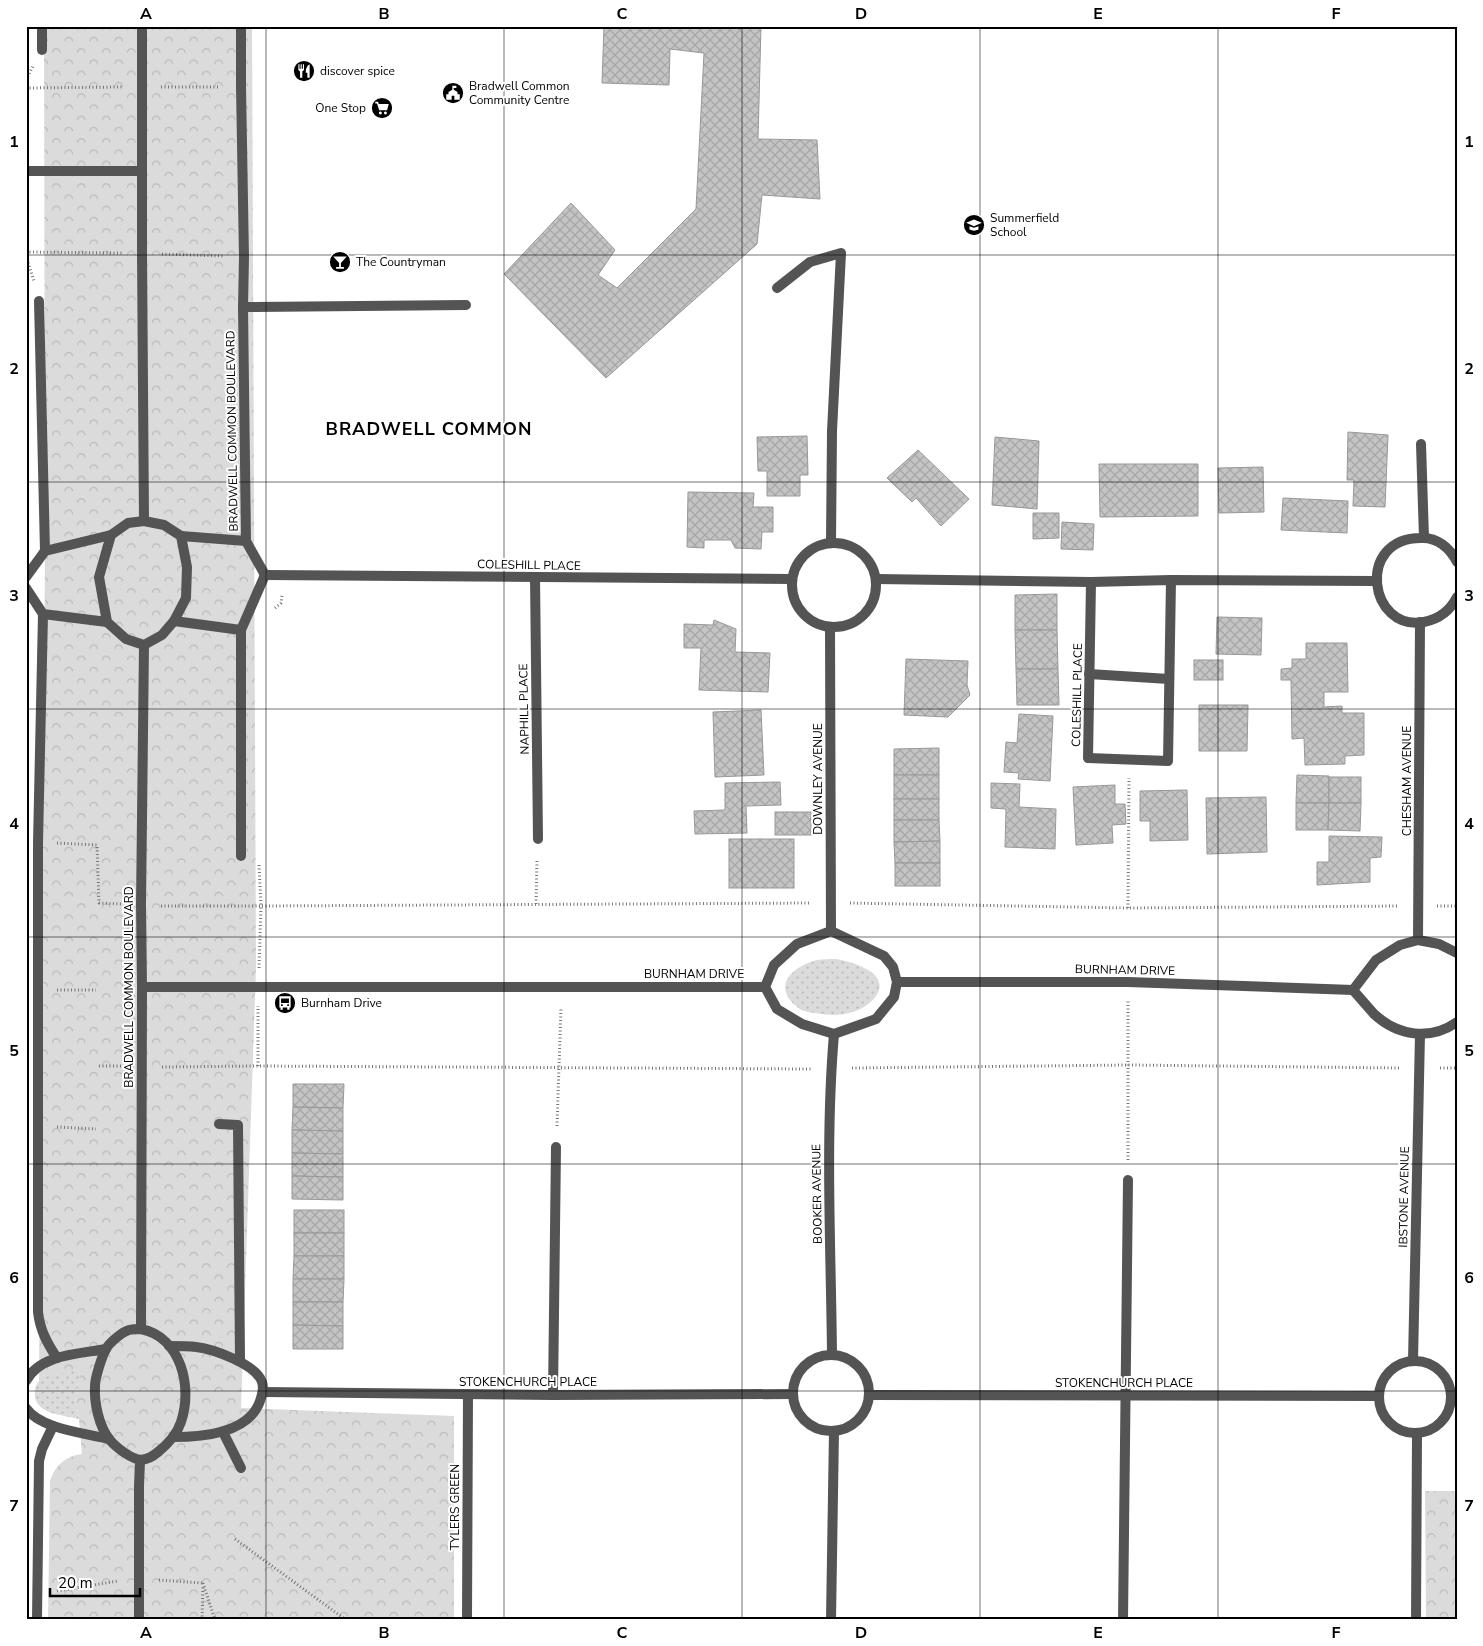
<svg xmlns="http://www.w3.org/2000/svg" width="1483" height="1646" viewBox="0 0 1483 1646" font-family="'Nunito Sans',sans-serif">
<defs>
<pattern id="grass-dots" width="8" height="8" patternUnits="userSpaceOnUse" patternTransform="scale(1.25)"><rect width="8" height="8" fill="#dbdbdb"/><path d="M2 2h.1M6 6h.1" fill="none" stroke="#bababa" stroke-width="1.8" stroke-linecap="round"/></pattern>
<pattern id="forest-crowns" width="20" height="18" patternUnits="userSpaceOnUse" patternTransform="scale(1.25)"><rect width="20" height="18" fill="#dbdbdb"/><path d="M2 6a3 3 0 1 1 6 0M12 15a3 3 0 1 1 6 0" fill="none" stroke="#bababa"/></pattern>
<pattern id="building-cross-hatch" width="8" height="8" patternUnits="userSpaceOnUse" patternTransform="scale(1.25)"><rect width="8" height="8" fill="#c4c4c4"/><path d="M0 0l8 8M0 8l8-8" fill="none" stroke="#a7a7a7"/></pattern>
</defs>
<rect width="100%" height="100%" fill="#fff"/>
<!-- grass -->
<g fill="url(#grass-dots)">
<path d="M 836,959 C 847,961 858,964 868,970 C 895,986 869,1009 849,1013 C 838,1016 826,1015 815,1013 C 809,1012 805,1012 800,1009 C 771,988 789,968 817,960 C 823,959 830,959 836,959 Z"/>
<path d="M 77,1370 L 80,1373 L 76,1403 L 79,1419 C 63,1415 32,1414 35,1391 C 35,1385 40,1378 46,1376 C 56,1373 67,1372 77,1370 Z"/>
</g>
<!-- forest -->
<g fill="url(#forest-crowns)">
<path d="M 44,26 L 252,26 L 256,968 L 241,1408 L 454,1416 L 454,1620 L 48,1620 L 50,1481 C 55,1465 66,1456 82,1454 L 79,1419 L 76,1403 L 80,1373 L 77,1370 L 45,1377 L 39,1382 L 45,551 Z"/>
<path d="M 1425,1491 L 1457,1491 L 1457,1620 L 1426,1620 Z"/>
</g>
<!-- building -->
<g fill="url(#building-cross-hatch)" stroke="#989898">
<path d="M 604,26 L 761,26 L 758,139 L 817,140 L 820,199 L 762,195 L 757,244 L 606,378 L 504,274 L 571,203 L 615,250 L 598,275 L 617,288 L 696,209 L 704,53 L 670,49 L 669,85 L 602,83 Z"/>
<path d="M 1348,432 L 1388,435 L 1385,507 L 1353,506 L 1354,480 L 1347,480 Z"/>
<path d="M 807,436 L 808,475 L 800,475 L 800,496 L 767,496 L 767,471 L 758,471 L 757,437 Z"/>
<path d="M 995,437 L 1039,441 L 1037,509 L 992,505 Z"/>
<path d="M 918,450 L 969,499 L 941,526 L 916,498 L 912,502 L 887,478 Z"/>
<path d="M 1099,464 L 1198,464 L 1198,516 L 1100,517 Z"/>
<path d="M 1263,467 L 1264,512 L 1219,513 L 1218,468 Z"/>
<path d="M 688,492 L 754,493 L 753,507 L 773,507 L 773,532 L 762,532 L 761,549 L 735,548 L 731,540 L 704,540 L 704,548 L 687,547 Z"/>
<path d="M 1283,498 L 1348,501 L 1347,533 L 1281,530 Z"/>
<path d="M 1033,513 L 1059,513 L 1059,538 L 1033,539 Z"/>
<path d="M 1062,522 L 1094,524 L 1093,550 L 1061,549 Z"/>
<path d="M 1057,594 L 1057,630 L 1015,630 L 1015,595 Z"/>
<path d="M 1217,617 L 1262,618 L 1261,655 L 1216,654 Z"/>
<path d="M 714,620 L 736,629 L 735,652 L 770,653 L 768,692 L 699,690 L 701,648 L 684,648 L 684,624 L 713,625 Z"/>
<path d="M 1015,630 L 1057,630 L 1058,669 L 1016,669 Z"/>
<path d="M 1306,643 L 1347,643 L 1348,692 L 1324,692 L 1324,707 L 1342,706 L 1342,713 L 1364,713 L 1364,755 L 1345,756 L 1345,764 L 1305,765 L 1304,738 L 1292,739 L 1291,680 L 1281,680 L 1281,669 L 1292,668 L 1292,659 L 1306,659 Z"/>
<path d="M 906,659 L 968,661 L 967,685 L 970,695 L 948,717 L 904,715 Z"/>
<rect x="1194" y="660" width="29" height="20"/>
<path d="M 1016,669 L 1058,669 L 1059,705 L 1017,705 Z"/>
<path d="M 1199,705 L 1248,705 L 1247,751 L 1199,751 Z"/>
<path d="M 761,710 L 764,775 L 715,777 L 713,712 Z"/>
<path d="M 1019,714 L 1053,716 L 1050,781 L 1018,779 L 1019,773 L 1004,772 L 1006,742 L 1017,743 Z"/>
<path d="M 939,748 L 939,775 L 894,775 L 894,749 Z"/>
<rect x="894" y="775" width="45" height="24"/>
<path d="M 1297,775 L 1329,776 L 1329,803 L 1296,803 Z"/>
<rect x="1329" y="777" width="32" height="26"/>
<path d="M 780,782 L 781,805 L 746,806 L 747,833 L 695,834 L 694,811 L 725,810 L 725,783 Z"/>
<path d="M 991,783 L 1020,784 L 1019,807 L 1056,809 L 1055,849 L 1005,847 L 1006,809 L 991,808 Z"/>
<path d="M 1115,785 L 1115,804 L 1125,804 L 1126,824 L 1112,825 L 1113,843 L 1076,845 L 1073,787 Z"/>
<path d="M 1187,790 L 1188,840 L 1150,841 L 1150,821 L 1140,821 L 1140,791 Z"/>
<path d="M 1266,797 L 1267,852 L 1207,854 L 1206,798 Z"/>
<rect x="894" y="799" width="45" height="21"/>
<path d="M 1296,803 L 1329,803 L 1328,830 L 1296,830 Z"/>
<path d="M 1329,803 L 1361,803 L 1360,831 L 1328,830 Z"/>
<rect x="775" y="812" width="36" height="23"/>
<path d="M 894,820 L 939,820 L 940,841 L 894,842 Z"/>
<path d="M 1329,836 L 1382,837 L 1381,857 L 1370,858 L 1370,882 L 1317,885 L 1317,862 L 1329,862 Z"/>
<rect x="729" y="839" width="65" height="49"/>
<path d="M 940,841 L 940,863 L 895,863 L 894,842 Z"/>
<rect x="895" y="863" width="45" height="23"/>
<path d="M 293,1084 L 344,1084 L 343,1108 L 293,1107 Z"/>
<path d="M 293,1107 L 343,1108 L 343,1131 L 292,1130 Z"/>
<path d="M 292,1130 L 343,1131 L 343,1154 L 292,1153 Z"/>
<path d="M 292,1153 L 343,1154 L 343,1177 L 292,1176 Z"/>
<path d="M 292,1176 L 343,1177 L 343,1200 L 292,1199 Z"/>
<rect x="294" y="1210" width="50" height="23"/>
<rect x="294" y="1233" width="50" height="23"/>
<path d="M 294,1256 L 344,1256 L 344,1279 L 293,1279 Z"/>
<path d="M 293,1279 L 344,1279 L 343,1302 L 293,1302 Z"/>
<path d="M 293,1302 L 343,1302 L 343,1326 L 293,1325 Z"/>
<path d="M 293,1325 L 343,1326 L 343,1349 L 293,1349 Z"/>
</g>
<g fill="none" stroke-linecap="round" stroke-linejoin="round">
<!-- path -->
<g stroke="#767676" stroke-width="3" stroke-dasharray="1 2.5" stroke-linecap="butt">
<path d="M 26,80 L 33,66"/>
<path d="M 161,87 L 220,87"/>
<path d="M 26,88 L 122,87"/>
<path d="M 26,252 L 123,253"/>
<path d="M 162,254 L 223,256"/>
<path d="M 26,256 L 34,281"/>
<path d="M 275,608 L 281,603 L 282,595"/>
<path d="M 57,843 L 97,845 L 99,903 L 122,904"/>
<path d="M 259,865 L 261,906 L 811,903"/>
<path d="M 850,903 L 1128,908 L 1399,906"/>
<path d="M 536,904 L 537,860"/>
<path d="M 161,906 L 261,906 L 259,968"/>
<path d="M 1437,906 L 1457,906"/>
<path d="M 1128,908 L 1129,778"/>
<path d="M 57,990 L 96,990"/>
<path d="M 99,1066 L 121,1066"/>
<path d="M 258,1066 L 258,1006"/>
<path d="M 162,1067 L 258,1066 L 811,1069"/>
<path d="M 852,1068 L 1129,1065 L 1399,1068"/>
<path d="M 1440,1068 L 1457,1068"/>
<path d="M 557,1126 L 561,1008"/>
<path d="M 57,1127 L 96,1129"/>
<path d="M 1128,1160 L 1128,1001"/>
<path d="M 235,1539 L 346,1620"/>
<path d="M 159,1580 L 203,1583"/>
<path d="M 203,1583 L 215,1620"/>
<path d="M 57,1591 L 118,1581"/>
<path d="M 202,1620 L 203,1586"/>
</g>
<!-- lane -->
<g stroke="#545454" stroke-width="10">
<path d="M 777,288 L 810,262 L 841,253 L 832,431"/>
<path d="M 243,307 L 466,305"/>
<path d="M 223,1432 L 241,1468"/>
</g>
<!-- street -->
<g stroke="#545454" stroke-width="10">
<path d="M 142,26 L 142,253 L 144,521"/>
<path d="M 241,26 L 241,87 L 244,257 L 243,307 L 246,541 L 265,575"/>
<path d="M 42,50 L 42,26"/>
<path d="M 26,171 L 142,171"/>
<path d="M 39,301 L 45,551"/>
<path d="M 1421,444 L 1424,538"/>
<path d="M 144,521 L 164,525 L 181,536 L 187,567 L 186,598 L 174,621 L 162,635 L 144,645 L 126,639 L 107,622 L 99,577 L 111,535 L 128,523 Z"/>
<path d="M 181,536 L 246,541"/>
<path d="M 831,542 L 832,431"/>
<circle cx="834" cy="585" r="42"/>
<path d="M 1457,562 C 1450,548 1437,537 1421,538 C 1355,538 1369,632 1424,622 C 1439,619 1450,611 1457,597"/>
<path d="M 265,575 L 792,579"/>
<path d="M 26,577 L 45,551 L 111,535"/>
<path d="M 535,577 L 538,839"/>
<path d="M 876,579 L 1091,582 L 1171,580 L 1376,581"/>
<path d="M 1091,582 L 1088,758 L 1168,761 L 1171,580"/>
<path d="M 26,588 L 43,614 L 107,622"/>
<path d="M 43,614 L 38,843 L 38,1312 C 40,1330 47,1343 57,1358"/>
<path d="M 174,621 L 241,630"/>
<path d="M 830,627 L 831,931"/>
<path d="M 1089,674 L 1169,679"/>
<path d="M 241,856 L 241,630 L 265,575"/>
<path d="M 831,931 L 884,956 L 893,967 L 897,982 L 894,997 L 876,1019 L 834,1034 L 802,1024 L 777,1009 L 765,987 L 774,965 L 797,944 Z"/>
<path d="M 1418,940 L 1420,622"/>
<path d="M 1457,953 L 1439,944 L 1418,940 L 1400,945 L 1376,960 L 1353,990 C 1360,998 1367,1006 1374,1014 C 1398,1036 1430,1041 1457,1022"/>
<path d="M 897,982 L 1128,982 L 1353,990"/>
<path d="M 142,987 L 765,987"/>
<path d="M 219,1124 L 238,1125 L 240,1360"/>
<path d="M 141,1329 L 142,987 L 141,904 L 144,645"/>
<path d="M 141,1329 C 181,1337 193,1387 181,1422 C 177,1434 168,1444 158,1452 C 146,1462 138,1462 125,1453 C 119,1449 114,1445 110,1440 C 99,1427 94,1403 95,1386 C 95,1378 102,1356 106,1349 C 109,1343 122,1332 129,1330 C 133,1329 137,1329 141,1329 Z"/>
<path d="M 169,1346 C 178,1346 187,1346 196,1347 C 213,1349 256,1364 262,1382 C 264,1387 262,1395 260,1401 C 249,1433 202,1437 173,1437"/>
<path d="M 832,1355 C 831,1248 825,1140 834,1034"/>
<circle cx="831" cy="1393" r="38"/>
<path d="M 1413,1361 L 1420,1034"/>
<circle cx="1415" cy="1397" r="36"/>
<path d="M 26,1381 C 40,1354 79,1354 106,1349"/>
<path d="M 263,1392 L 553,1395 L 793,1394"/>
<path d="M 553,1395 L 556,1147"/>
<path d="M 869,1395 L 1379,1396"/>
<path d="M 26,1408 C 40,1429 85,1433 109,1439"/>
<path d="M 37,1620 L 39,1461 L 42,1449 L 53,1426"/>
<path d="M 139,1620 L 139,1486 L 140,1461"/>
<path d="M 467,1620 L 468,1394"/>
<path d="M 831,1620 L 834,1431"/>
<path d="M 1123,1620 L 1128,1180"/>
<path d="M 1416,1620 L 1417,1434"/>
</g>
</g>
<!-- grid -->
<path fill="none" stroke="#000" stroke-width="1" stroke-opacity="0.55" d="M 266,26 L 266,1620M 504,26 L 504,1620M 742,26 L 742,1620M 980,26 L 980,1620M 1218,26 L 1218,1620M 26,255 L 1457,255M 26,482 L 1457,482M 26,709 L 1457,709M 26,937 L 1457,937M 26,1164 L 1457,1164M 26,1391 L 1457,1391"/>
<!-- icons -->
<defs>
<g id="restaurant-disc" transform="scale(1.125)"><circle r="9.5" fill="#000" stroke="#fff"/><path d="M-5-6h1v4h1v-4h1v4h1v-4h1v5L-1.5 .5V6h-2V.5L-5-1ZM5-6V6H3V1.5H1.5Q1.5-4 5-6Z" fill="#fff"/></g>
<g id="civic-disc" transform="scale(1.125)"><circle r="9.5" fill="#000" stroke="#fff"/><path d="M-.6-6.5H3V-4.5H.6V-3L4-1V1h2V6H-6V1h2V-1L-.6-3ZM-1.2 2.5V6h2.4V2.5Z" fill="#fff"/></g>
<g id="supermarket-disc" transform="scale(1.125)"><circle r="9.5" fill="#000" stroke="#fff"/><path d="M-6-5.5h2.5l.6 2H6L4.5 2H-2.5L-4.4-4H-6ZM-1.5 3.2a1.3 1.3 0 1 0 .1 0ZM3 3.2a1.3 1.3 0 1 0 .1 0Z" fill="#fff"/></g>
<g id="school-disc" transform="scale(1.125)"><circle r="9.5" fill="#000" stroke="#fff"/><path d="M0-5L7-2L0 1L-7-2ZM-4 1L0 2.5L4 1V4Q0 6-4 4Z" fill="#fff"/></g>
<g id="bar-disc" transform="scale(1.125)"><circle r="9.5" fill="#000" stroke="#fff"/><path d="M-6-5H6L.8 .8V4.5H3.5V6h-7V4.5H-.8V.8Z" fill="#fff"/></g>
<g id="bus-disc" transform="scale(1.125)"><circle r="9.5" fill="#000" stroke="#fff"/><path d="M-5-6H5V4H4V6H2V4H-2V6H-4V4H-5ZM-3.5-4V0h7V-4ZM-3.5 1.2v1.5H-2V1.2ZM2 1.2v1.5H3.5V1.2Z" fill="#fff"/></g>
</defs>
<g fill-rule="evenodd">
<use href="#restaurant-disc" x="304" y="71"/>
<use href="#civic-disc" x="453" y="93"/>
<use href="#supermarket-disc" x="382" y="108"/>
<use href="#school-disc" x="974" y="225"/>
<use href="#bar-disc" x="340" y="262"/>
<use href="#bus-disc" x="285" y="1003"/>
</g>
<g text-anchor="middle" stroke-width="4" stroke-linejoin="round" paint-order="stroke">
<!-- poi labels -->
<g font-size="12" fill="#000" stroke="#fff" text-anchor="start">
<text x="320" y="75">discover spice</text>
<text x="469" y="90">Bradwell Common<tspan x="469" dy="14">Community Centre</tspan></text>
<text x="366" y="112" text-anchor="end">One Stop</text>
<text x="990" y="222">Summerfield<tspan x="990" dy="14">School</tspan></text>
<text x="356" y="266">The Countryman</text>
<text x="301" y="1007">Burnham Drive</text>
</g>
<!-- street labels -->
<g font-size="12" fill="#000" stroke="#fff">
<text transform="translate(232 431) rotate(-91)" y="4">BRADWELL COMMON BOULEVARD</text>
<text transform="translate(529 565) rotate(1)" y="4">COLESHILL PLACE</text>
<text transform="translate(1077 695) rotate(-89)" y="4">COLESHILL PLACE</text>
<text transform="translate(524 709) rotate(-91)" y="4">NAPHILL PLACE</text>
<text transform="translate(818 779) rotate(-90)" y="4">DOWNLEY AVENUE</text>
<text transform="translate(1407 781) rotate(-90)" y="4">CHESHAM AVENUE</text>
<text transform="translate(1125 970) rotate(1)" y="4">BURNHAM DRIVE</text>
<text x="694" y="978">BURNHAM DRIVE</text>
<text transform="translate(129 987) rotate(-90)" y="4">BRADWELL COMMON BOULEVARD</text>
<text transform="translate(817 1194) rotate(-91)" y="4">BOOKER AVENUE</text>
<text transform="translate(1404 1197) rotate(-89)" y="4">IBSTONE AVENUE</text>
<text x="528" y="1386">STOKENCHURCH PLACE</text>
<text x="1124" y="1387">STOKENCHURCH PLACE</text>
<text transform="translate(455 1507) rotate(-90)" y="4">TYLERS GREEN</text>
</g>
<!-- district labels -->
<g font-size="18" font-weight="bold" letter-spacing="1" fill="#000" stroke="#fff">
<text x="429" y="435">BRADWELL COMMON</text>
</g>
</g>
<!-- border -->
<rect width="1483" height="1646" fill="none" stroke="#ffffff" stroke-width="55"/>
<!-- scale -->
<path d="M50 1588v8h90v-8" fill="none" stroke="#000000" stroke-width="2.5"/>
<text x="58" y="1588" font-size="15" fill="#000000" stroke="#ffffff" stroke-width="4" paint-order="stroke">20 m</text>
<rect x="28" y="28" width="1428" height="1590" fill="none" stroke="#000" stroke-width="2"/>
<g font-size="16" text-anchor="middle" font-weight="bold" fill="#000">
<text x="146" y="19">A</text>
<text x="384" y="19">B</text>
<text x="622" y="19">C</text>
<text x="861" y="19">D</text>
<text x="1098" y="19">E</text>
<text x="1336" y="19">F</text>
<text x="14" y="147">1</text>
<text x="1469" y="147">1</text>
<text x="14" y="374">2</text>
<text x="1469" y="374">2</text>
<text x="14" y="601">3</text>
<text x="1469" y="601">3</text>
<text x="14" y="829">4</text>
<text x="1469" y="829">4</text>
<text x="14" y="1056">5</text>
<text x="1469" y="1056">5</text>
<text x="14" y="1283">6</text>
<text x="1469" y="1283">6</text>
<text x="14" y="1511">7</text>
<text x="1469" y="1511">7</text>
<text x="146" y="1638">A</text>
<text x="384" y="1638">B</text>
<text x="622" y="1638">C</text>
<text x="861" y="1638">D</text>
<text x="1098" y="1638">E</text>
<text x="1336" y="1638">F</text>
</g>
</svg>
